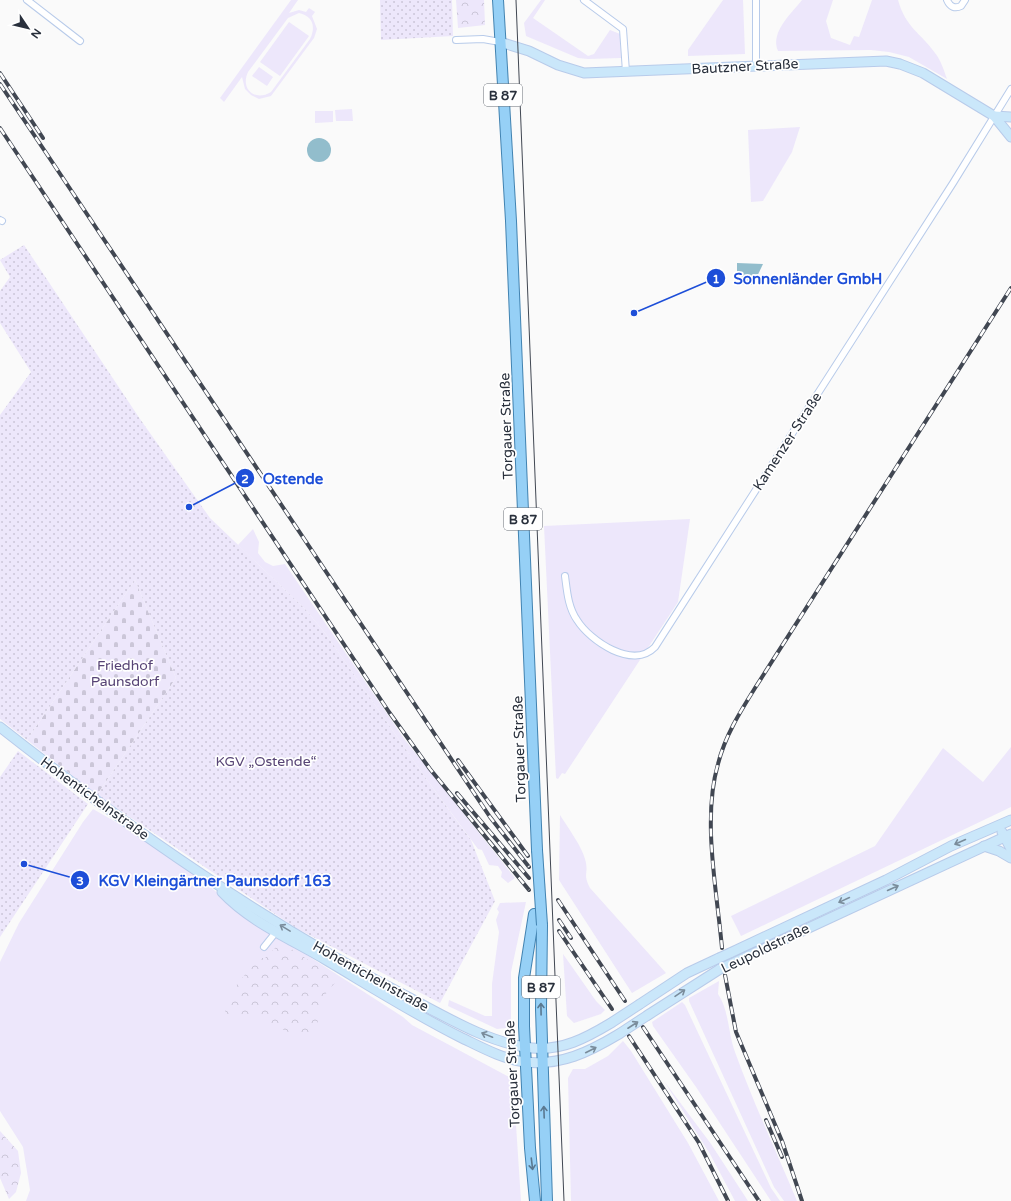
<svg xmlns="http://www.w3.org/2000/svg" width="1011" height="1201" viewBox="0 0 1011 1201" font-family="'Varela Round',sans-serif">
<defs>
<pattern id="forest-crowns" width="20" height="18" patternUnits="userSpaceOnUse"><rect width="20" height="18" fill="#ede7fb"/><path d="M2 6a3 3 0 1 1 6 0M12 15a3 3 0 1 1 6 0" fill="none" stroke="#cbc6d8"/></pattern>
<pattern id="cemetery-stones" width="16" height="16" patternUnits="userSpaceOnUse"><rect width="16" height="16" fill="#ede7fb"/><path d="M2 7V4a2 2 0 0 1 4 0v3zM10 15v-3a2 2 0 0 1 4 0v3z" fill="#cbc6d8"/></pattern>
<pattern id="park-dots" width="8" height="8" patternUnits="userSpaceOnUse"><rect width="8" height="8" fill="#ede7fb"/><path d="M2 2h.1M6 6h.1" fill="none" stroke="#cbc6d8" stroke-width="1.8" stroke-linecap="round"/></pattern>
</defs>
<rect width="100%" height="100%" fill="#fafafa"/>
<!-- grass -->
<g fill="#ede7fb" fill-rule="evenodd">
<path d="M 291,0 L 298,0 L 289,13 L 299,10 L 306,12 L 309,8 L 315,12 L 312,16 L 317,29 L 314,38 L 271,96 L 259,99 L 251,95 L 245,89 L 242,77 L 224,102 L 220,98 ZM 299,13 C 313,16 316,27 310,39 L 271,92 C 255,102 240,89 248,72 L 288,18 Z"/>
<path d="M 541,0 L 545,0 L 533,18 L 588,56 L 594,54 L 610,30 L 620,34 L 621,58 L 588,59 L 578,58 L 526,36 L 524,23 Z"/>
<path d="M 723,0 L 743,0 L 745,54 L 688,56 L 688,50 Z"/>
<path d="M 802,0 L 833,0 L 826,21 L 831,38 L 850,45 L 854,36 L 859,37 L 872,0 L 898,0 C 906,28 920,32 935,53 C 941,60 944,71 947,79 L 909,57 L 889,52 L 871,50 L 778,51 C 770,32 791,14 802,0 Z"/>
<path d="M 289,22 L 309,36 L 280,76 L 260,62 Z"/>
<path d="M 259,67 L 273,77 L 267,86 L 252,76 Z"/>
<path d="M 352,109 L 353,121 L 336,121 L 335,110 Z"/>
<path d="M 315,111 L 333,111 L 333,122 L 315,123 Z"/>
<path d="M 800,127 L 792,152 L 763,201 L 751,202 L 748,130 Z"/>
<path d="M 690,519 L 678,602 L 565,774 L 562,773 L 558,779 L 556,778 L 544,526 Z"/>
<path d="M 253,529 L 259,542 L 258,553 L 265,562 L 273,566 L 285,564 L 405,740 L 515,878 L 508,883 L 501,877 L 502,872 L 498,866 L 489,865 L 482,850 L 478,849 L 427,780 L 325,633 L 305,609 L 238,545 Z"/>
<path d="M 1011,747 L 1011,807 L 741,936 L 731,916 L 875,846 L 943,748 L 983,782 Z"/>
<path d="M 93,809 L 128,829 L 202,880 L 240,912 L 403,1017 L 412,1025 L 513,1079 L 521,1201 L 26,1201 L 30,1190 L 23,1147 L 0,1111 L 0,962 L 19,923 L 83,822 Z"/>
<path d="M 560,815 C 568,828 584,849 586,863 C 588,875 583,874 590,888 L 666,973 L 632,993 L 559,880 Z"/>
<path d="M 526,902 L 511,972 L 511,1020 L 506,1028 L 497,1029 L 448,1006 L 449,1000 L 485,1016 L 492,1016 L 492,984 L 499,932 L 496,920 L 499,912 L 497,909 L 500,903 Z"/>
<path d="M 563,954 L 596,1001 L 605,1010 L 601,1014 L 574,1023 L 567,1016 Z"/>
<path d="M 719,981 L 718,994 C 729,1010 728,1033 735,1052 C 753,1102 776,1151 797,1201 L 784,1201 L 774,1187 L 689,1001 L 689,998 Z"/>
<path d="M 682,1002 L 685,1005 L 771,1188 L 780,1201 L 771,1201 L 696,1087 L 653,1026 L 652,1022 Z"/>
<path d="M 623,1041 L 631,1051 L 688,1143 L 719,1201 L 571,1201 L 568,1078 L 573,1069 L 585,1069 L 608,1056 Z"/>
<path d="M 664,1081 L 711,1144 L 748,1201 L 735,1201 L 710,1154 Z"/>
</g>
<!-- forest -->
<g fill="url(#forest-crowns)">
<path d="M 456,0 L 484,0 L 485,25 L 458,28 Z"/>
<path d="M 276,947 L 288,947 L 335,977 L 336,982 C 333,985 330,988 327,992 C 316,1009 324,1024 305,1041 L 269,1022 L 264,1016 L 228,1016 L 225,1011 C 227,991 248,972 260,958 L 265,958 Z"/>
<path d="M 0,1131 L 18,1151 L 21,1173 L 16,1192 L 9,1199 L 0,1178 Z"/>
</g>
<!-- cemetery -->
<path fill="url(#cemetery-stones)" d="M 135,580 L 176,678 L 97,795 L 27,740 Z"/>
<!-- park -->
<g fill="url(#park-dots)">
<path d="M 380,0 L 452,0 L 453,36 L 381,40 Z"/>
<path d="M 24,245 L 140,419 L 210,518 L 305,609 L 325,633 L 427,780 L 471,840 L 495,901 L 440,1003 L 296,928 L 97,795 L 176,678 L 135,580 L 27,740 L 0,719 L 0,415 L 31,372 L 0,323 L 0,291 L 10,277 L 0,260 Z"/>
<path d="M 18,751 L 88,804 L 0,937 L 0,777 Z"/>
</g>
<!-- water -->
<g fill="#92bdcc">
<circle cx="319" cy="150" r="12"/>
<path d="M 737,263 L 763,264 L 753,285 L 737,284 Z"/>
</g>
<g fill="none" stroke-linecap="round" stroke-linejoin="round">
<!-- street casing -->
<g stroke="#b8cbea" stroke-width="8">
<g id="street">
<path d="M 27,0 L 80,41"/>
<path d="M 584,0 L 623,29 L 626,72"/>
<path d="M 947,0 C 950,7 955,9 961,6 L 965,0"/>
<path d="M 456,40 L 483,39 L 500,42"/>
<path d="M 756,65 L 756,0"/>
<path d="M 0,220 L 2,221"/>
<path d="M 565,576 C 567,591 568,607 577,620 C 590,641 633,670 655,647 L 953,183 L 1011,89"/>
<path d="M 264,947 L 276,932"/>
</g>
</g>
<!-- secondary casing -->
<g stroke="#b8cbea" stroke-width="11">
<g id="secondary">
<path d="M 500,42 L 529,51 L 558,65 L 584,73 L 886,61 L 900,64 L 923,73 L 994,116 L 1011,137"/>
<path d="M 994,116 L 1011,117"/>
<path d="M 0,727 C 127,827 260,920 404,995 C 443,1015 487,1043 532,1048 C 562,1051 586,1038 611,1023"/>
<path d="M 1002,832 L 1011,849"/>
<path d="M 984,846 L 999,851 L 1011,858"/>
<path d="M 222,892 C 250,922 291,939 326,960 C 370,986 414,1014 460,1037 C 481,1047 502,1059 525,1062 C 561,1066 589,1052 619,1034"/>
<path d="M 730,953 L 886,880 L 951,846 L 1011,820"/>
<path d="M 731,964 L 1011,834"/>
<path d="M 640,1004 L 687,973 L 719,958"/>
<path d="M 648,1015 L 720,969"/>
</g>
</g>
<!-- primary casing -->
<g stroke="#4283b1" stroke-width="12">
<g id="primary">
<path d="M 498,0 L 511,221 L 537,850"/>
<path d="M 534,914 L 524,978 L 524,1026 L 530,1148 L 535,1201"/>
<path d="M 542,925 L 541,1009 L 547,1201"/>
</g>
</g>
<!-- street -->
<use href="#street" stroke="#fff" stroke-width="6"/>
<!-- secondary -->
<use href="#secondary" stroke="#cae7fa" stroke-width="9"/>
<!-- primary -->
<use href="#primary" stroke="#96d0f6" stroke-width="10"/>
<!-- tram -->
<path stroke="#414752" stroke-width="1" d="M 516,0 L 564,1201"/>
<!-- rail casing -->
<g stroke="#414752" stroke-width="4">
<g id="rail">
<path d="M 0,73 L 43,138"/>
<path d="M 0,84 L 490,817 L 529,867"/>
<path d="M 0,128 L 389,712 L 430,769 L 529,890"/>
<path d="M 458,760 L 528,856"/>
<path d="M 457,793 L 529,878"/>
<path d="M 558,900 L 625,1001"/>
<path d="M 559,920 L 571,938"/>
<path d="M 559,931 L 612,1009"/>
<path d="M 722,948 C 717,891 702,819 718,764 C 725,736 740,712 755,688 L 1011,288"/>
<path d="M 725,975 L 736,1032 L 782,1141 L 802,1201"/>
<path d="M 643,1027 L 759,1201"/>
<path d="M 629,1036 L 699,1143 L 728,1201"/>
<path d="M 766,1120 L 782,1157"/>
</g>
</g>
<!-- rail -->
<use href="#rail" stroke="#fff" stroke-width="2.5" stroke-dasharray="8" stroke-linecap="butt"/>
<!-- secondary-bridge casing -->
<g stroke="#b8cbea" stroke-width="11" stroke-linecap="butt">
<g id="secondary-bridge">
<path d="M 719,958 L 730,953"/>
<path d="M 720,969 L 731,964"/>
<path d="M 611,1023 L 640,1004"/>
<path d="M 619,1034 L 648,1015"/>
</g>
</g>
<!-- primary-bridge casing -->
<g stroke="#4283b1" stroke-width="12" stroke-linecap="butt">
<path id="primary-bridge" d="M 537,850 L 542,925"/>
</g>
<!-- secondary-bridge -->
<use href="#secondary-bridge" stroke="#cae7fa" stroke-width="9"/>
<!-- primary-bridge -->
<use href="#primary-bridge" stroke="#96d0f6" stroke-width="10"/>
</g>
<!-- one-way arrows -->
<defs><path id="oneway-shaft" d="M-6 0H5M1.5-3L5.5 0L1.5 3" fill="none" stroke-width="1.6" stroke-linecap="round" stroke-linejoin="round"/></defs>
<g stroke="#7a8c9b">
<use href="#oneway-shaft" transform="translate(960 842) rotate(156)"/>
<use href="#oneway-shaft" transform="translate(893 888) rotate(-24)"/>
<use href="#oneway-shaft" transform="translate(844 900) rotate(155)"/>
<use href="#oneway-shaft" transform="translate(285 928) rotate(-149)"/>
<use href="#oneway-shaft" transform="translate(680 993) rotate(-34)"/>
<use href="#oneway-shaft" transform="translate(633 1025) rotate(-33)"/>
<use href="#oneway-shaft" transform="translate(487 1035) rotate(-158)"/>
<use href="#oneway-shaft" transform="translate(591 1050) rotate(-27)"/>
</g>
<g stroke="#5a7890">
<use href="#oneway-shaft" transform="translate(541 1009) rotate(-91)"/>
<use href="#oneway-shaft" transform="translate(544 1112) rotate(-92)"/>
<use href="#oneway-shaft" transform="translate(532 1164) rotate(83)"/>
</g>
<g text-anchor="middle" stroke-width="3.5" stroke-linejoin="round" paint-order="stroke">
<!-- shield labels -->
<g fill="#fff" stroke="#696e76" stroke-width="1">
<rect x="484" y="84" width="38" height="22" rx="3"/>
<rect x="504" y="508" width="38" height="22" rx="3"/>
<rect x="522" y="976" width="38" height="22" rx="3"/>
</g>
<g font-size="13" font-weight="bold" fill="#29303c">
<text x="503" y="100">B 87</text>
<text x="523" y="524">B 87</text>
<text x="541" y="992">B 87</text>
</g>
<!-- street labels -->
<g font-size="14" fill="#29303c" stroke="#fff">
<text transform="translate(745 66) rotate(-3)" y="5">Bautzner Straße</text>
<text transform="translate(506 426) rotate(-92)" y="5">Torgauer Straße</text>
<text transform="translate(787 441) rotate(-57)" y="5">Kamenzer Straße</text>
<text transform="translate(519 749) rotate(-92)" y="5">Torgauer Straße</text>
<text transform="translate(95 798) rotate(36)" y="5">Hohentichelnstraße</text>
<text transform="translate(765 948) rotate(-26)" y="5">Leupoldstraße</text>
<text transform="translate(371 976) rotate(29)" y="5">Hohentichelnstraße</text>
<text transform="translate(512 1074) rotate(-93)" y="5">Torgauer Straße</text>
</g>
<!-- park labels -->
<g font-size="14" fill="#574475" stroke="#fff">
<text x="125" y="670">Friedhof<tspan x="125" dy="16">Paunsdorf</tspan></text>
<text x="266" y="766">KGV „Ostende“</text>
</g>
</g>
<!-- callouts -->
<path fill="none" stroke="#1d4ed8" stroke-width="1.5" d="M634 313L716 278M189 507L245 478M24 864L80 880"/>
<g fill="#1d4ed8" stroke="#fff" stroke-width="1.5">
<circle cx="634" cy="313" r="4"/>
<circle cx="189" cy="507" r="4"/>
<circle cx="24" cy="864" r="4"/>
<circle cx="716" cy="278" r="10"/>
<circle cx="245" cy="478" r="10"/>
<circle cx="80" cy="880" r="10"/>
</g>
<g font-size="12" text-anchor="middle" font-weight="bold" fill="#fff">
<text x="716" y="283">1</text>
<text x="245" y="483">2</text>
<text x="80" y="885">3</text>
</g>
<g font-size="15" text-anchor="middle" font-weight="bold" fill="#1d4ed8" stroke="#fff" stroke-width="3.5" stroke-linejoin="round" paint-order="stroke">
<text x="808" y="284">Sonnenländer GmbH</text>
<text x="293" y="484">Ostende</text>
<text x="215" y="886">KGV Kleingärtner Paunsdorf 163</text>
</g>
<!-- north arrow -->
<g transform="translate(28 28) rotate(125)" stroke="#ffffff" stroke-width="3" paint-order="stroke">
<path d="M0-3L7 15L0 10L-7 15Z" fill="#29303c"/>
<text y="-6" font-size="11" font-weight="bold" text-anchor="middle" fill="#29303c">N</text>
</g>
</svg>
